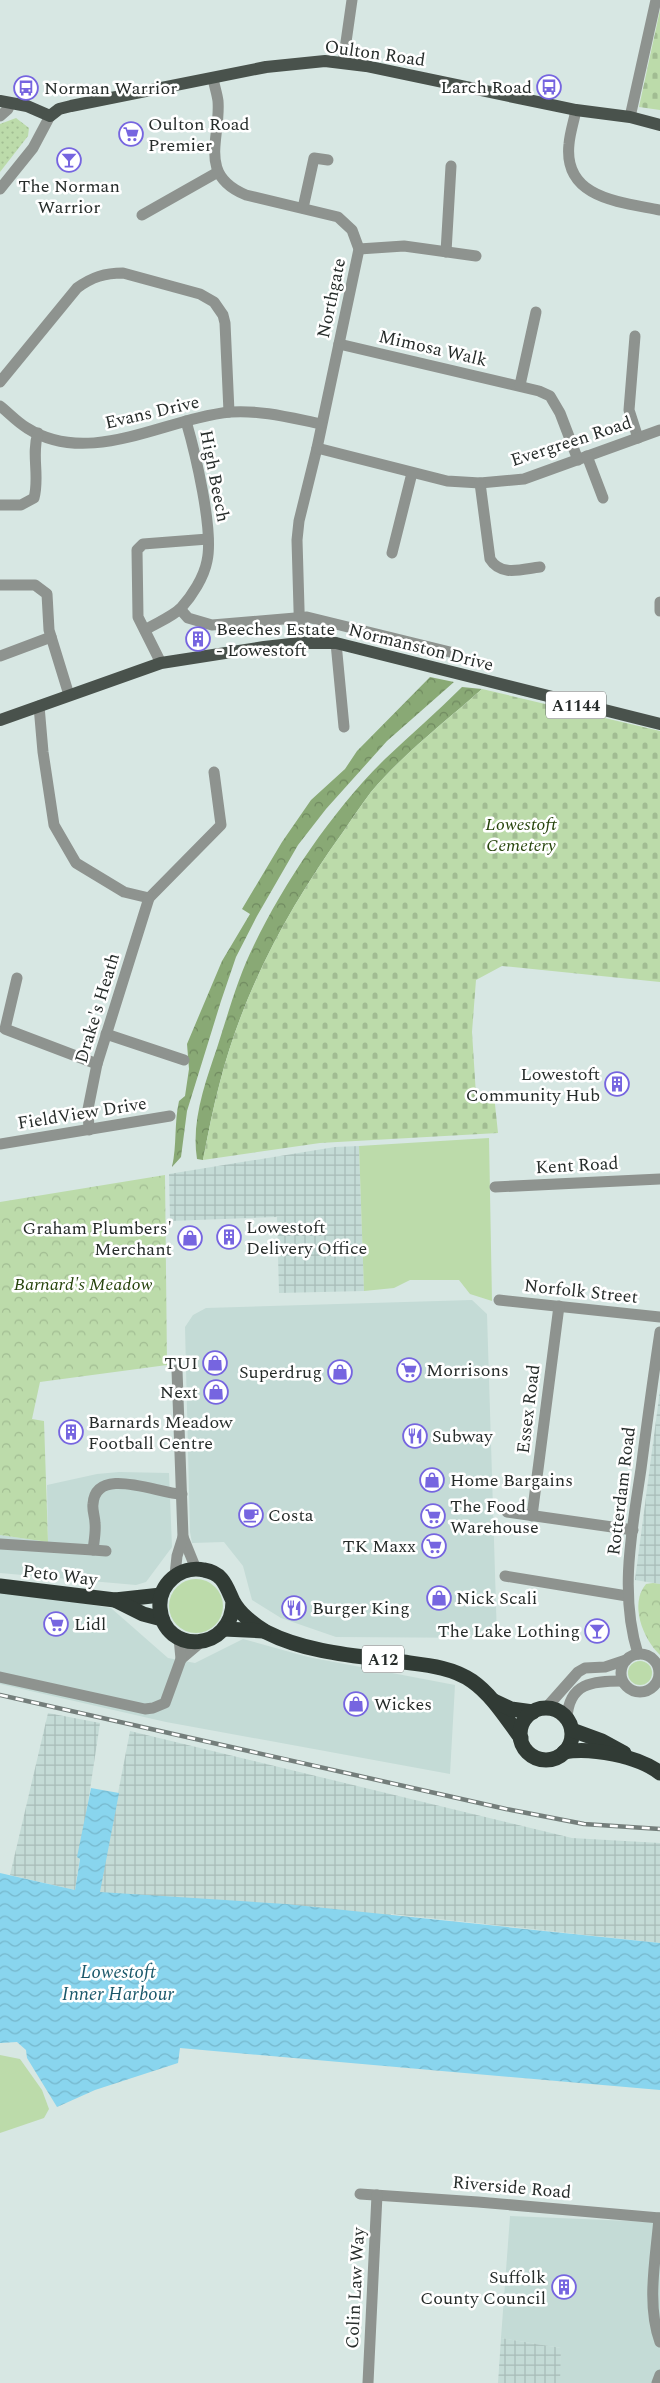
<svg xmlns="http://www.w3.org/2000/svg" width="660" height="2383" viewBox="0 0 660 2383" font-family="Spectral,serif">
<defs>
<pattern id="industrial-grid" width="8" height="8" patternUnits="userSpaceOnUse" patternTransform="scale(1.25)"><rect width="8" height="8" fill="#c4dbd6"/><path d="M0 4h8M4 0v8" fill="none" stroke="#a8bcb8"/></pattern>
<pattern id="forest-crowns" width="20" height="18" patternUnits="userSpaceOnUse" patternTransform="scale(1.25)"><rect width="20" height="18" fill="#89a975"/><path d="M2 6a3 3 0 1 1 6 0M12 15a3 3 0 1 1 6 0" fill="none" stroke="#708a60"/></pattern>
<pattern id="cemetery-stones" width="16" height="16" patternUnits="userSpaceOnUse" patternTransform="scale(1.25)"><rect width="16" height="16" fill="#bcdbaa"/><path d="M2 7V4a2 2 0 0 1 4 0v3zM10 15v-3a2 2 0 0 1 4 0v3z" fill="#a1bc92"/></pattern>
<pattern id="park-crowns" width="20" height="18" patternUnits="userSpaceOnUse" patternTransform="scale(1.25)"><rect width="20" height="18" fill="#bcdbaa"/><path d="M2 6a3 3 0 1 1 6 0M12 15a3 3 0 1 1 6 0" fill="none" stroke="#a1bc92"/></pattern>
<pattern id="garden-dots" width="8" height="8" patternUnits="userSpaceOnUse" patternTransform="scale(1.25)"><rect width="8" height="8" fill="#bcdbaa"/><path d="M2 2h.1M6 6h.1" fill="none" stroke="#a1bc92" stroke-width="1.8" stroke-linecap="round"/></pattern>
<pattern id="water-waves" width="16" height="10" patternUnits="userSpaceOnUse" patternTransform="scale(1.25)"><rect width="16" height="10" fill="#89d5ee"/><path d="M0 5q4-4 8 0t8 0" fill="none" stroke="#76b7cc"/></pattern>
</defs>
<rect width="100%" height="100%" fill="#d7e7e3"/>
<!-- built -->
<g fill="#c4dbd6">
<path d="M 472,1300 L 487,1314 L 497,1638 L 336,1637 L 281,1618 L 252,1600 L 243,1566 L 224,1542 L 192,1543 L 190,1532 L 185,1327 L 193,1315 L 206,1308 Z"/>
<path d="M 119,1472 L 169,1473 L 172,1547 L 146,1582 L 136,1585 L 0,1573 L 0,1535 L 48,1542 L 47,1485 L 97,1474 Z"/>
<path d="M 0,1590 L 111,1608 L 168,1658 L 195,1663 L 243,1639 L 308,1657 L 455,1685 L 450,1774 L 166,1722 L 0,1684 Z"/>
<path d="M 510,2216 L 654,2222 L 660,2229 L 660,2383 L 559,2383 L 561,2348 L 501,2338 Z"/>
</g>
<!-- industrial -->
<g fill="url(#industrial-grid)">
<path d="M 359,1146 L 364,1291 L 279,1293 L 277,1217 L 170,1221 L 169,1174 L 335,1147 Z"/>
<path d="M 660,1390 L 660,1584 L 635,1580 Z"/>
<path d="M 48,1713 L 100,1723 L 75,1890 L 10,1875 Z"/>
<path d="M 130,1731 L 572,1838 L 660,1843 L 660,1943 L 391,1914 L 390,1916 L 99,1892 Z"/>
<path d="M 501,2338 L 561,2348 L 560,2383 L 498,2383 Z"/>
</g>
<!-- grass -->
<g fill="#bcdbaa">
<path d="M 489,1138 L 492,1301 L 470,1294 L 459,1280 L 410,1280 L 394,1288 L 364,1291 L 359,1146 Z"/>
<circle cx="196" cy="1606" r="27"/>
<circle cx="640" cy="1673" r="12"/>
<path d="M 0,2055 L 20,2059 L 42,2090 L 49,2109 L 44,2118 L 0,2133 Z"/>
</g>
<!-- forest -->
<g fill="url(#forest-crowns)">
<path d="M 430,677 L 454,682 L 387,741 L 326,809 L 298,845 L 257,916 L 236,957 L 221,1001 L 187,1111 L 181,1157 L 172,1167 C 177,1145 174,1123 179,1101 L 185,1096 L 189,1069 L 187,1044 L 222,961 L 250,914 L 242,909 L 282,842 L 311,800 L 345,769 L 357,751 Z"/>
<path d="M 462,687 L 482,689 C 445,722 403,754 371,792 C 361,805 352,819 343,832 C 288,908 243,992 220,1082 C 213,1108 208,1134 203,1160 L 197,1159 C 191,1122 205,1083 217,1048 C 228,1014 238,977 254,945 C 285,881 334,809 385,759 C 410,735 437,712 462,687 Z"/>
</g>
<!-- cemetery -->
<g fill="url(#cemetery-stones)">
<path d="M 660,10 L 660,110 L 639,107 Z"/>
<path d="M 482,689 L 660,731 L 660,982 L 502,966 L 476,980 L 472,1032 L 476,1095 L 494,1095 L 498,1133 L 320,1143 L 203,1160 C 208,1134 213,1108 220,1082 C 243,992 288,908 343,832 C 352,819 361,805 371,792 C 403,754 445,722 482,689 Z"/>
</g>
<!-- park -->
<g fill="url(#park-crowns)">
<path d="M 165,1175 L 167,1365 L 40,1382 L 32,1419 L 44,1421 L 48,1542 L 0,1535 L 0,1202 Z"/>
<path d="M 653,1583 L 660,1584 L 660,1655 C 643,1639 629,1604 646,1584 Z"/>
</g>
<!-- garden -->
<path fill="url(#garden-dots)" d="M 16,118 L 29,128 L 28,136 L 0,172 L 0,124 Z"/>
<!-- water -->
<path fill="url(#water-waves)" d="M 91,1788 L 119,1793 L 100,1892 L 286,1904 L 660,1943 L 660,2090 L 180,2048 L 178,2063 L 95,2090 L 57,2107 L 27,2058 L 26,2050 L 17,2042 L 0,2043 L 0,1873 L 75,1890 L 80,1859 L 77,1857 Z"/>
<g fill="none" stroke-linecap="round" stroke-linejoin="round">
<!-- minor -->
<g stroke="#8e938f" stroke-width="11">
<path d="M 343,63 L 352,0"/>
<path d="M 213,78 C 214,85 217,93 218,101 C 221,138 197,175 246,195 L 338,217 L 352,230 L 359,249 L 317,448 L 299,521 L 297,540 L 300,643"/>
<path d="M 576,110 C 574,121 570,132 569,144 C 563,199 621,202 660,210"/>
<path d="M 0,116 L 8,109 L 10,103"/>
<path d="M 630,117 L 656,0"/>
<path d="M 0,189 L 33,148 L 50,116"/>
<path d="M 303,208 L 314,158 L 328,160"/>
<path d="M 142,215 L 218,172"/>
<path d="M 359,249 L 404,246 L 476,256"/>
<path d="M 446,252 L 451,166"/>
<path d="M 635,336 L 629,410 L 638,438"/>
<path d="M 339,344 L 539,391 L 550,396 L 560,413 L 578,460"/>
<path d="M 0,382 L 77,288 C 92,277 105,273 123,273 L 200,294 L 214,302 L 223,315 L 225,323 L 229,412"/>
<path d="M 520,385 L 536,312"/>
<path d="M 0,406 C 9,413 17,422 27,428 C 90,468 165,418 231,412 C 262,410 291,418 321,424"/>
<path d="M 317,448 L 447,481 L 480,483 L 524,479 L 660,430"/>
<path d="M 587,456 L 603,498"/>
<path d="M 480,483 L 490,559 C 501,577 522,569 540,567"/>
<path d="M 0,505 L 21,505 L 34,498 C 40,477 31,454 38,433"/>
<path d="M 392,553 L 412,473"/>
<path d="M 0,585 L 35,585 L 47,594 L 49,630 L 69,695"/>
<path d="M 660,602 L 660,611"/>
<path d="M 180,609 L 188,618 L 212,625 L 307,617 L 450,652"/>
<path d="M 145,630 C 156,623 172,617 181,608 C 192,596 204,577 207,561 C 214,530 195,452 186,421"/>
<path d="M 336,643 L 344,727"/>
<path d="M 0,656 L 51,637"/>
<path d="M 161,663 L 138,617 L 137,550 L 143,544 L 208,539"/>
<path d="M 39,706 L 43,752 L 54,825 L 76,863 L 124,892 L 149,898 L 221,825 L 214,772"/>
<path d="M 17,978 L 5,1029 L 97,1064"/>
<path d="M 106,1034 L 184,1060"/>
<path d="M 89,1130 L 88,1109 L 97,1064 L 149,898"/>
<path d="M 0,1144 L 170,1116"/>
<path d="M 495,1187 L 660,1179"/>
<path d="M 499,1300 L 660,1317"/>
<path d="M 507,1512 L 633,1530"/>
<path d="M 532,1516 L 559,1306"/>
<path d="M 183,1537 L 196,1569"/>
<path d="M 0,1544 L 93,1550 C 94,1541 96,1532 95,1523 C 95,1517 92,1510 93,1504 C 96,1464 161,1495 182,1494"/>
<path d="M 93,1550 L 106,1551"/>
<path d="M 175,1575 L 177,1556 L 183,1537 L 177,1370"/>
<path d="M 505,1576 L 627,1596"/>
<path d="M 638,1654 C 619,1594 632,1530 641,1469 C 647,1423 653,1378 660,1332"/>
<circle cx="640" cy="1673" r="19"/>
<path d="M 181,1659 L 201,1642"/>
<path d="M 0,1677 L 145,1709 L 153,1708 L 165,1703 L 181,1659 L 179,1638"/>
<path d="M 546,1708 L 578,1672 L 585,1668 L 605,1667 L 626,1660"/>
<path d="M 567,1718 C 569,1683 592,1681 622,1681"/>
<path d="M 360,2194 L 478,2202 L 660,2218"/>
<path d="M 659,2218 C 656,2257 646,2304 660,2342"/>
<path d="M 368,2383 L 377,2195"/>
<path d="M 657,2383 L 660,2375"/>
</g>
<!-- major -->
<g stroke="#49524c" stroke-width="12">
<path d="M 0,101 L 27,106 L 50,116 L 59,109 L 71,106 L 266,67 L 325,61 L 366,66 L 576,110 L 630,117 L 660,125"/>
<path d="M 0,720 L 161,663 L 264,647 L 300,643 L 336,643 L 660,724"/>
</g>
<!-- highway -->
<g stroke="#313b35" stroke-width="15">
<path d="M 0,1586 L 115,1600 L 161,1595"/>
<path d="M 115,1600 L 143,1614 L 162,1619"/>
<path d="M 233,1601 C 233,1652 164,1656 160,1608 C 158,1584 181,1565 204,1570 C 223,1573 226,1586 233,1601 C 239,1613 254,1625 266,1632 C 307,1653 358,1656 403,1662 C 426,1665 452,1667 472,1681 C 492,1695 506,1718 521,1738"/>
<path d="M 224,1629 L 264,1631"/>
<path d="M 494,1701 L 511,1709 L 533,1712"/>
<circle cx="546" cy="1734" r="26"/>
<path d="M 572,1730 L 602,1741 L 624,1753"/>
<path d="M 564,1752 C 591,1747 638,1756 660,1773"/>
</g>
<!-- rail casing -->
<g stroke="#747e7b" stroke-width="4.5">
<path id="rail" d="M 0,1695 L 506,1809 L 584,1824 L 660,1829"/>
</g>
<!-- rail -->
<use href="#rail" stroke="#fff" stroke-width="2.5" stroke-dasharray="8" stroke-linecap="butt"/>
</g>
<!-- icons -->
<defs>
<g id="bus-ring" transform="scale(1.25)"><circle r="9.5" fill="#fff" stroke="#7665e0" stroke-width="1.5"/><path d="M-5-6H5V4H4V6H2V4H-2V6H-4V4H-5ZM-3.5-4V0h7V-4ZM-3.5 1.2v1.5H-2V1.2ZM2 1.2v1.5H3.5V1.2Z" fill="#7665e0"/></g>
<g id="supermarket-ring" transform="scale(1.25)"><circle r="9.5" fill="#fff" stroke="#7665e0" stroke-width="1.5"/><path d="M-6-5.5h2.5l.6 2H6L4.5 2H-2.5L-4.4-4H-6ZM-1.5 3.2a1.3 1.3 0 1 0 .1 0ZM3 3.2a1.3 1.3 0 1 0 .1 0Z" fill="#7665e0"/></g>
<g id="bar-ring" transform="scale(1.25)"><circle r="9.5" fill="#fff" stroke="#7665e0" stroke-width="1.5"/><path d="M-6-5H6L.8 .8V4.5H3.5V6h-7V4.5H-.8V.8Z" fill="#7665e0"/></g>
<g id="building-ring" transform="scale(1.25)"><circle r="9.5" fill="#fff" stroke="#7665e0" stroke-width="1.5"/><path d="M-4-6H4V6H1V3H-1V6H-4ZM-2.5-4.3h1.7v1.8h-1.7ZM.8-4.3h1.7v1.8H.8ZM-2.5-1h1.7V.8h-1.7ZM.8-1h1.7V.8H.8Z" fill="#7665e0"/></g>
<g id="shop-ring" transform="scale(1.25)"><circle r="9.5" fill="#fff" stroke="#7665e0" stroke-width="1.5"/><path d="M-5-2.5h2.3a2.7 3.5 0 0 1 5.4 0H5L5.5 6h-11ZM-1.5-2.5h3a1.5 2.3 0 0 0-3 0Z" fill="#7665e0"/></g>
<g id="restaurant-ring" transform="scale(1.25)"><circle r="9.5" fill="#fff" stroke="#7665e0" stroke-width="1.5"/><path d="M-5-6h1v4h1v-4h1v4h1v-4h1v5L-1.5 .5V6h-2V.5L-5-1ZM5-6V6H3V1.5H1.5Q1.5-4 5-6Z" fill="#7665e0"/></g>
<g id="cafe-ring" transform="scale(1.25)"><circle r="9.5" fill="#fff" stroke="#7665e0" stroke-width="1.5"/><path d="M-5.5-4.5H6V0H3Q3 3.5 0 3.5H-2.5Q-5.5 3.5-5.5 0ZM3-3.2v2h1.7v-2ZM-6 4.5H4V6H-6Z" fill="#7665e0"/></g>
</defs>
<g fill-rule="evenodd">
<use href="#bus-ring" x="549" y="87"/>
<use href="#bus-ring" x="26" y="88"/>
<use href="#supermarket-ring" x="131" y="134"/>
<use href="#bar-ring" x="69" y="160"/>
<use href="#building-ring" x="198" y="639"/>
<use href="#building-ring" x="617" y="1084"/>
<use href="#building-ring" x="229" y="1237"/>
<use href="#shop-ring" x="190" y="1238"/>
<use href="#shop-ring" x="215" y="1363"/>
<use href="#supermarket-ring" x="409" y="1370"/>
<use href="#shop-ring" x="340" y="1372"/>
<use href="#shop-ring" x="216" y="1392"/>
<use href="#building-ring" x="71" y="1432"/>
<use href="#restaurant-ring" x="415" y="1436"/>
<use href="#shop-ring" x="432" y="1480"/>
<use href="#cafe-ring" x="251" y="1515"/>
<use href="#supermarket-ring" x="433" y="1516"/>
<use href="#supermarket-ring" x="434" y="1546"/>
<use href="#shop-ring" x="439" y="1598"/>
<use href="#restaurant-ring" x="294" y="1608"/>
<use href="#supermarket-ring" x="56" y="1624"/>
<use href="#bar-ring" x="597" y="1631"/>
<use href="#shop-ring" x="356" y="1704"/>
<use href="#building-ring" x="564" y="2287"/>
</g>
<g text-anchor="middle" stroke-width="5" stroke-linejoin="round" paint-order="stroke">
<!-- shield labels -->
<g fill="#fff" stroke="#676b6a" stroke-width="1">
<rect x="546" y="691.5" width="60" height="27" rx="4"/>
<rect x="362" y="1645.5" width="42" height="27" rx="4"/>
</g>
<g font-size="16" font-weight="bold" fill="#262c2a">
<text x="576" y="711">A1144</text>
<text x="383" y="1665">A12</text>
</g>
<!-- street labels -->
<g font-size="18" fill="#262c2a" stroke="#fff">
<text transform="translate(375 53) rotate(8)" y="6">Oulton Road</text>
<text transform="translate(331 298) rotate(-78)" y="6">Northgate</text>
<text transform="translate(433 348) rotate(13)" y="6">Mimosa Walk</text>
<text transform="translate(152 412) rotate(-13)" y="6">Evans Drive</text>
<text transform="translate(571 441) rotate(-18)" y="6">Evergreen Road</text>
<text transform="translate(215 476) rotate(79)" y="6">High Beech</text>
<text transform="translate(421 647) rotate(14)" y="6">Normanston Drive</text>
<text transform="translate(97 1008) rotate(-73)" y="6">Drake's Heath</text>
<text transform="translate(82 1113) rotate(-9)" y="6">FieldView Drive</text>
<text transform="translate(577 1165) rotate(-3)" y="6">Kent Road</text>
<text transform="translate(581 1291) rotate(6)" y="6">Norfolk Street</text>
<text transform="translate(528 1409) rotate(-83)" y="6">Essex Road</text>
<text transform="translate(621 1491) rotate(-83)" y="6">Rotterdam Road</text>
<text transform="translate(60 1575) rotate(7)" y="6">Peto Way</text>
<text transform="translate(512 2187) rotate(5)" y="6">Riverside Road</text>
<text transform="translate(355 2288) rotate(-87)" y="6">Colin Law Way</text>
</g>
<!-- poi labels -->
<g font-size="18" fill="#262c2a" stroke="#fff" text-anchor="start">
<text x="532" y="93" text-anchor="end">Larch Road</text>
<text x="44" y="94">Norman Warrior</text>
<text x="148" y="130">Oulton Road<tspan x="148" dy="21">Premier</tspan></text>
<text x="69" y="192" text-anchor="middle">The Norman<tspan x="69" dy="21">Warrior</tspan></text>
<text x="216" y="635">Beeches Estate<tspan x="216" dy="21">- Lowestoft</tspan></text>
<text x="600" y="1080" text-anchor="end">Lowestoft<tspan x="600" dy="21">Community Hub</tspan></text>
<text x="246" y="1233">Lowestoft<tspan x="246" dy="21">Delivery Office</tspan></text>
<text x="172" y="1234" text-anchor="end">Graham Plumbers'<tspan x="172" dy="21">Merchant</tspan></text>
<text x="198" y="1369" text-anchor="end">TUI</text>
<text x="426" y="1376">Morrisons</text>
<text x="322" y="1378" text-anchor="end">Superdrug</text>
<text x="198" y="1398" text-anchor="end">Next</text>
<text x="88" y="1428">Barnards Meadow<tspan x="88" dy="21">Football Centre</tspan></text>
<text x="432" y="1442">Subway</text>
<text x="450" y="1486">Home Bargains</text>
<text x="450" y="1512">The Food<tspan x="450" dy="21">Warehouse</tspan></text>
<text x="268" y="1521">Costa</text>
<text x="416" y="1552" text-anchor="end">TK Maxx</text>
<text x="456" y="1604">Nick Scali</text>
<text x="312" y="1614">Burger King</text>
<text x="74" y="1630">Lidl</text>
<text x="580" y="1637" text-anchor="end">The Lake Lothing</text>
<text x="374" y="1710">Wickes</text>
<text x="546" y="2283" text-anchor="end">Suffolk<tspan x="546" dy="21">County Council</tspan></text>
</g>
<!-- park labels -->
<g font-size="18" font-style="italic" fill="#25430a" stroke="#fff">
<text x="521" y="830">Lowestoft<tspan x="521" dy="21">Cemetery</tspan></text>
<text x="83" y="1290">Barnard's Meadow</text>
</g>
<!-- water labels -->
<g font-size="19" font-style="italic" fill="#1b596b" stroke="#fff">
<text x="118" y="1978">Lowestoft<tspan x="118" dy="22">Inner Harbour</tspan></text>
</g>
</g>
</svg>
